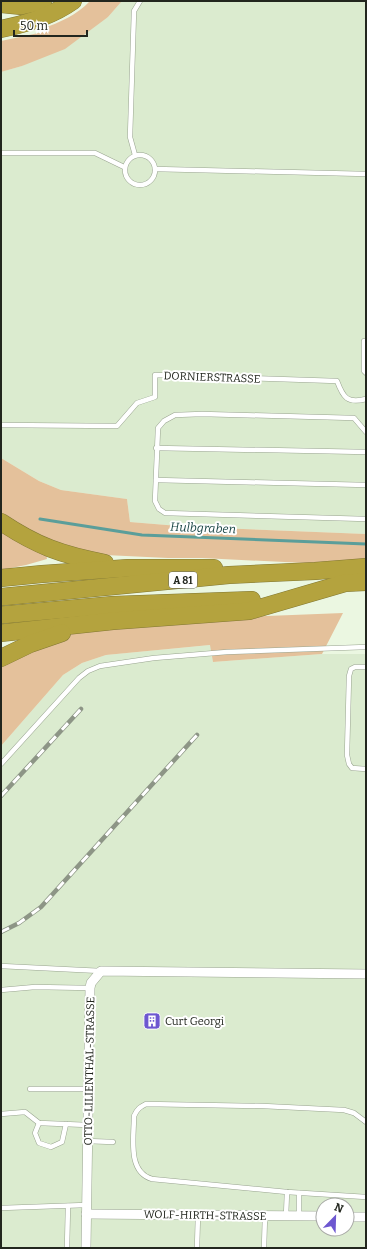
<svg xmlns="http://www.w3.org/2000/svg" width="367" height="1249" viewBox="0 0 367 1249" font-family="Bitter,serif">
<rect width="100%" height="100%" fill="#ebf7e1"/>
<!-- built -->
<g fill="#dbebcf" fill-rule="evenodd">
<path d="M 122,1 L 366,1 L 366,534 L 191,527 L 130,522 L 127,499 L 61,490 L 39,481 L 1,458 L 1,72 L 22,66 L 108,17 Z"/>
<path d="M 211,645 L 213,662 L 322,654 L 366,654 L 366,1248 L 1,1248 L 1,746 L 63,675 L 82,663 L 106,655 ZM 323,1205 L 347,1205 L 347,1229 L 323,1229 Z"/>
</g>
<!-- green -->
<g fill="#e4c19b">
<path d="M 90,1 L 122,1 L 108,17 L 65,49 L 22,66 L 1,72 L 1,41 L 43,32 L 42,29 C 60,22 77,15 90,1 Z"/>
<path d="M 1,458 L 39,481 L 61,490 L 127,499 L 130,522 L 191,527 L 366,534 L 366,566 L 202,558 L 168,558 L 105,555 L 52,543 L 1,514 Z"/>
<path d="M 1,529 L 46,554 L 47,559 L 26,565 L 1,570 Z"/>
<path d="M 343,613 L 322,654 L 213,662 L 210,645 L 106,655 L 82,663 L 63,675 L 1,746 L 1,663 L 68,635 L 80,632 L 244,617 Z"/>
</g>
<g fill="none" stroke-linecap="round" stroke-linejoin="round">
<!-- stream -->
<path stroke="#5a9e9a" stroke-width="3" d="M 40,519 L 142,535 L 366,544"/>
<!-- lane casing -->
<g stroke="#99a490" stroke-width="5.5">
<g id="lane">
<path d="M 1,153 L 95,153 L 124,167"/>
<circle cx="140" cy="170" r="15"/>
<path d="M 135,155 L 130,137 L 134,11 L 140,1"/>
<path d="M 155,169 L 366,174"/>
<path d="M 364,341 L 364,371 L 366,373"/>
<path d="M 1,425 L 117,426 L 137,403 L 155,397 L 155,375 L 337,381 C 343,397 347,404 366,399"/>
<path d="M 366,432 L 354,418 L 202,414 L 175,415 L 164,421 L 158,428 L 155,501 L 159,509 L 165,513 L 366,519"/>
<path d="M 156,448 L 366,452"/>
<path d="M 156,480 L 366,485"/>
<path d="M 366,667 L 355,667 L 351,669 L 349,676 L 347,755 L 349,764 L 352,768 L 366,769"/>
<path d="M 1,764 L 79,678 L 88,671 L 100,666 L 154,658 L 227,652 L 366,647"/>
<path d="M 1,966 L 101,971"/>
<path d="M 1,990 L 35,987 L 90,988"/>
<path d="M 30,1089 L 88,1089"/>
<path d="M 1,1114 L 25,1112 L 39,1123 L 88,1125"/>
<path d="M 366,1122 L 354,1113 L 344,1110 L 263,1106 L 146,1104 C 140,1107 137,1109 134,1116 C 134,1137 127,1172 152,1179 L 287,1192 L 366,1197"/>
<path d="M 39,1123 L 35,1133 L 39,1143 L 51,1147 L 62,1142 L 66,1124"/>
<path d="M 87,1141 L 113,1142"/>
<path d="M 1,1208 L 86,1205"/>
<path d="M 286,1216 L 287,1192"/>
<path d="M 299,1216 L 299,1193"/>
<path d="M 67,1248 L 68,1206"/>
<path d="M 197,1248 L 198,1215"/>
<path d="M 264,1248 L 265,1216"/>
</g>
</g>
<!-- street casing -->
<g stroke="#99a490" stroke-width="10">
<g id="street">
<path d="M 86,1214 L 323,1216"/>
<path d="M 347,1217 L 366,1217"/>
<path d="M 86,1248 L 90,988 L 91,983 L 101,971 L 366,974"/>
</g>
</g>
<!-- highway casing -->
<g stroke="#817733" stroke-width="18">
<g id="highway">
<path d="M 1,4 L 21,6 L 43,1"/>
<path d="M 1,29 C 26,24 52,16 73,1"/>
<path d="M 1,522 C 37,546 62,555 105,563"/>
<path d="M 1,578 L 42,574 L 128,568 L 214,568"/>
<path d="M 1,597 L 229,575 L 315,571 L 366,567"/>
<path d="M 1,615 L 112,605 L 252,600"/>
<path d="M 1,633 L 113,621 L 249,611 L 345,583 L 366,582"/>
<path d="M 1,658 L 30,644 L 62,633"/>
</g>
</g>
<!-- lane -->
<use href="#lane" stroke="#fff" stroke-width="4.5"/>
<!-- street -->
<use href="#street" stroke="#fff" stroke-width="9"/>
<!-- highway -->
<use href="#highway" stroke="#b4a33e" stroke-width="17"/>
<!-- rail casing -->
<g stroke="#8d9586" stroke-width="4.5">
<g id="rail">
<path d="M 1,796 L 81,709"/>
<path d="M 1,932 L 19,923 L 41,907 L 197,735"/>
</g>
</g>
<!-- rail -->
<use href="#rail" stroke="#fff" stroke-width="3" stroke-dasharray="9" stroke-linecap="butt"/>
</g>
<!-- icons -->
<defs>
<g id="building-square" transform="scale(0.9)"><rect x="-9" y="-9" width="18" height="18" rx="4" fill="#6d57d0" stroke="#fff"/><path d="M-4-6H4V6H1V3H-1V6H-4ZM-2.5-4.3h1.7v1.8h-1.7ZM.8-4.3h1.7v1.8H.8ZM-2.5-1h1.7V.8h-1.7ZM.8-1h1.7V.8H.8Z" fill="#fff"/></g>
</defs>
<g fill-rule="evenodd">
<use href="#building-square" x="152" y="1021"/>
</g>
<g text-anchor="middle" stroke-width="4" stroke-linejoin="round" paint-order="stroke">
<!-- shield labels -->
<rect fill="#fff" stroke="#646762" stroke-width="1" x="169" y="572" width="28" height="16" rx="3"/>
<g font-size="10" font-weight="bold" fill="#22261e">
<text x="183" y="584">A 81</text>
</g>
<!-- street labels -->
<g font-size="11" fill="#22261e" stroke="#fff">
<text transform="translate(212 377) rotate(2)" y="4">DORNIERSTRASSE</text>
<text transform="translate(89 1071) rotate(-89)" y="4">OTTO-LILIENTHAL-STRASSE</text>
<text transform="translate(205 1215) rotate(1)" y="4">WOLF-HIRTH-STRASSE</text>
</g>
<!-- poi labels -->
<g font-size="11" fill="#22261e" stroke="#fff" text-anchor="start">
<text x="165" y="1025">Curt Georgi</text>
</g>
<!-- water labels -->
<g font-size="12" font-style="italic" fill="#184444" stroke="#fff">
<text transform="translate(203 528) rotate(2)" y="4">Hulbgraben</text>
</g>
</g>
<!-- border -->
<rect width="367" height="1249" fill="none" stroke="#22261e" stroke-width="4"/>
<!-- north arrow -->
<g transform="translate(335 1217) rotate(23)"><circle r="19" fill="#ffffff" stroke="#a7a8a5"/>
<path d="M0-3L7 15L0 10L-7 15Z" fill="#6d57d0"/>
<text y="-6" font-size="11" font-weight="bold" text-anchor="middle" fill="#22261e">N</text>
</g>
<!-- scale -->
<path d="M14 30v6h73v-6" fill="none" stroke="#22261e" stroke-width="2"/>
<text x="20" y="30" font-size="12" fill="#22261e" stroke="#ffffff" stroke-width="3" paint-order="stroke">50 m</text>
</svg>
